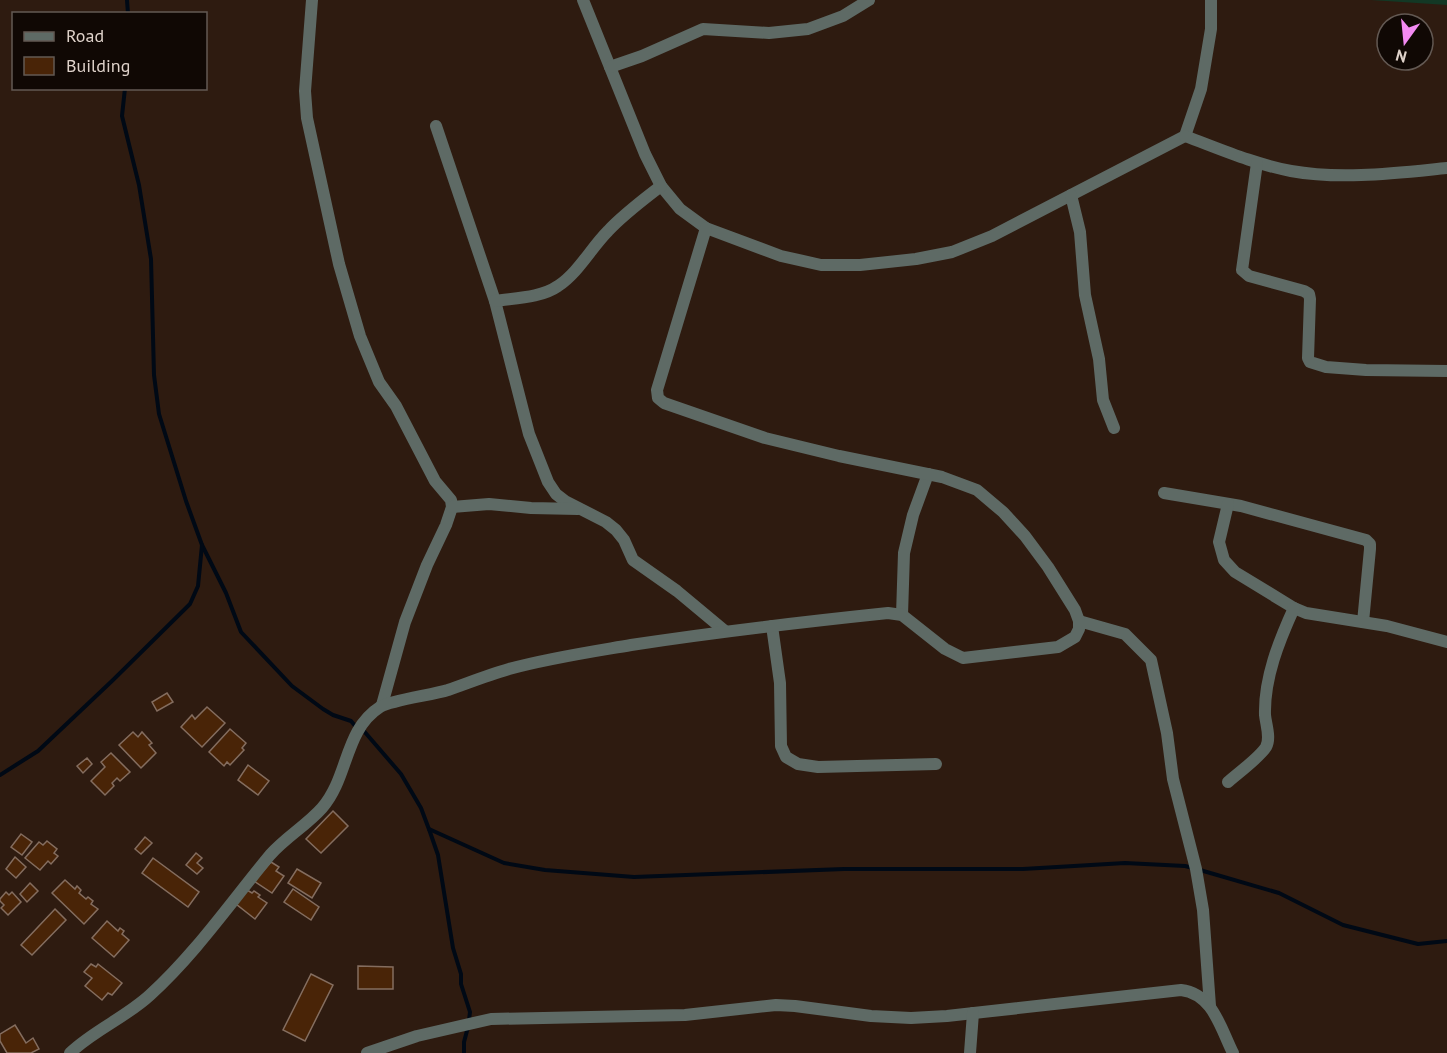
<svg xmlns="http://www.w3.org/2000/svg" width="1447" height="1053" viewBox="0 0 1447 1053" font-family="'PT Sans',sans-serif">
<rect width="100%" height="100%" fill="#2e1b10"/>
<!-- green -->
<path fill="#133825" d="M 1371,0 L 1447,0 L 1447,5 Z"/>
<g fill="none" stroke-linecap="round" stroke-linejoin="round">
<!-- stream -->
<g stroke="#000915" stroke-width="4">
<path d="M 127,0 L 128,14"/>
<path d="M 125,88 L 122,116 L 139,185 L 151,259 L 154,375 L 159,414 L 186,501 L 202,545 L 226,593 L 241,632 L 292,686 L 323,709 L 333,715 L 351,721 L 356,727"/>
<path d="M 363,730 L 401,774 L 421,808 L 430,832 L 438,855 L 453,948 L 461,974 L 461,984 L 470,1012 L 469,1020"/>
<path d="M 0,775 L 38,751 L 113,680 L 190,604 L 198,586 L 202,545"/>
<path d="M 429,829 L 504,863 L 545,870 L 634,877 L 844,869 L 1023,869 L 1125,863 L 1185,866 L 1193,868"/>
<path d="M 1200,870 L 1279,893 L 1343,925 L 1418,944 L 1447,941"/>
<path d="M 464,1053 L 464,1042 L 468,1027"/>
</g>
</g>
<!-- building -->
<g fill="#492407" stroke="#846d5f" stroke-width="1.5">
<path d="M 167,693 L 173,702 L 157,711 L 152,702 Z"/>
<path d="M 207,707 L 225,723 L 202,747 L 181,727 L 192,715 L 195,719 Z"/>
<path d="M 230,729 L 246,743 L 242,748 L 244,750 L 230,765 L 227,762 L 224,766 L 209,752 Z"/>
<path d="M 133,732 L 138,737 L 142,732 L 152,743 L 149,745 L 156,753 L 141,768 L 119,745 Z"/>
<path d="M 111,753 L 130,772 L 120,781 L 117,778 L 112,783 L 114,786 L 105,795 L 91,781 L 105,767 L 101,762 Z"/>
<path d="M 87,758 L 92,764 L 83,773 L 77,766 Z"/>
<path d="M 248,765 L 269,781 L 258,795 L 238,780 Z"/>
<path d="M 333,811 L 348,826 L 321,853 L 306,839 Z"/>
<path d="M 21,834 L 32,842 L 22,855 L 11,847 Z"/>
<path d="M 145,837 L 152,843 L 141,854 L 135,849 Z"/>
<path d="M 47,841 L 57,849 L 54,853 L 58,856 L 51,864 L 48,861 L 40,870 L 25,858 L 39,842 L 43,845 Z"/>
<path d="M 196,853 L 202,858 L 197,863 L 203,868 L 197,874 L 186,865 Z"/>
<path d="M 15,857 L 26,867 L 16,878 L 6,869 Z"/>
<path d="M 153,858 L 199,892 L 188,907 L 142,873 Z"/>
<path d="M 271,862 L 279,867 L 276,871 L 284,876 L 272,893 L 254,881 Z"/>
<path d="M 297,869 L 321,883 L 312,898 L 288,883 Z"/>
<path d="M 65,880 L 75,889 L 77,886 L 81,890 L 79,893 L 86,899 L 88,897 L 93,901 L 91,904 L 98,909 L 84,924 L 52,893 Z"/>
<path d="M 30,883 L 38,891 L 27,902 L 20,894 Z"/>
<path d="M 293,889 L 319,907 L 311,920 L 284,902 Z"/>
<path d="M 247,890 L 252,893 L 254,891 L 260,895 L 258,897 L 267,903 L 255,919 L 236,904 Z"/>
<path d="M 6,892 L 9,895 L 12,892 L 21,902 L 8,915 L 1,908 L 4,905 L 0,901 L 0,899 Z"/>
<path d="M 55,909 L 66,920 L 32,955 L 21,945 Z"/>
<path d="M 107,921 L 118,931 L 120,928 L 124,931 L 122,934 L 129,940 L 114,957 L 92,938 Z"/>
<path d="M 91,964 L 96,967 L 98,964 L 122,983 L 112,995 L 108,993 L 102,1000 L 85,986 L 92,978 L 84,972 Z"/>
<path d="M 358,966 L 393,967 L 393,989 L 358,989 Z"/>
<path d="M 311,974 L 333,985 L 305,1041 L 283,1030 Z"/>
<path d="M 15,1025 L 26,1043 L 33,1038 L 39,1049 L 31,1053 L 7,1053 L 0,1041 L 0,1034 Z"/>
</g>
<g fill="none" stroke-linecap="round" stroke-linejoin="round">
<!-- minor -->
<g stroke="#5e6a65" stroke-width="12">
<path d="M 312,0 L 305,91 L 307,118 L 339,264 L 360,336 L 379,382 L 396,406 L 435,481 L 451,500 L 452,507 L 446,525 L 427,565 L 405,622 L 382,705"/>
<path d="M 583,0 L 645,154 L 661,186 L 680,209 L 706,228 L 781,256 L 821,265 L 860,265 L 916,259 L 952,252 L 992,236 L 1185,136 L 1201,89 L 1211,29 L 1211,0"/>
<path d="M 610,67 L 642,56 L 703,29 L 769,33 L 808,29 L 843,16 L 869,0"/>
<path d="M 436,126 L 495,301 L 529,434 L 548,482 L 556,494 L 565,501 L 606,522 L 616,530 L 624,540 L 633,560 L 677,591 L 725,631"/>
<path d="M 1185,136 C 1220,149 1254,164 1291,171 C 1341,180 1396,173 1447,168"/>
<path d="M 1257,163 L 1242,270 L 1249,276 L 1304,291 L 1309,294 L 1310,299 L 1308,358 L 1310,362 L 1326,367 L 1366,370 L 1447,371"/>
<path d="M 1071,195 L 1080,232 L 1085,295 L 1099,359 L 1103,400 L 1114,428"/>
<path d="M 495,301 C 514,298 541,298 558,286 C 578,273 591,248 608,231 C 624,214 643,200 661,186"/>
<path d="M 1164,493 L 1241,506 L 1366,540 L 1370,544 L 1370,549 L 1363,622"/>
<path d="M 1228,504 L 1219,542 L 1224,560 L 1235,572 L 1294,608 L 1306,613 L 1387,626 L 1447,642"/>
<path d="M 452,507 L 489,504 L 531,508 L 578,509"/>
<path d="M 902,615 L 904,553 L 913,515 L 928,474"/>
<path d="M 1079,621 L 1125,634 L 1151,660 L 1167,733 L 1173,779 L 1196,869 L 1203,910 L 1210,1006"/>
<path d="M 772,626 L 780,683 L 781,746 L 786,757 L 798,764 L 818,767 L 936,764"/>
<path d="M 1228,782 C 1237,774 1260,757 1266,747 C 1271,738 1266,725 1265,715 C 1264,678 1279,641 1294,608"/>
<path d="M 70,1053 C 94,1030 125,1018 150,995 C 196,953 231,902 270,855 C 286,837 307,825 322,808 C 349,777 344,730 380,707 C 391,700 432,695 448,690 C 468,683 488,675 509,669 C 549,658 590,652 631,645 C 716,632 802,622 888,613 L 902,615 L 945,649 L 963,658 L 1058,647 L 1075,637 L 1079,629 L 1079,621 L 1075,610 L 1048,567 L 1025,536 L 1003,512 L 977,490 L 942,477 L 839,456 L 765,438 L 664,403 L 658,398 L 657,390 L 706,228"/>
<path d="M 367,1053 L 417,1036 L 491,1019 L 685,1015 L 776,1005 L 795,1006 L 871,1016 L 911,1018 L 947,1016 L 1181,990 C 1213,994 1220,1027 1233,1053"/>
<path d="M 970,1053 L 973,1013"/>
</g>
</g>
<!-- legend -->
<rect x="12" y="12" width="195" height="78" fill="#100804" stroke="#635953" stroke-width="1.5"/>
<rect x="24" y="32" width="30" height="9" fill="#5e6a65" stroke="#635953" stroke-width="1.5"/>
<text x="66" y="42" font-size="18" fill="#dfd2ca">Road</text>
<rect x="24" y="57" width="30" height="18" fill="#492407" stroke="#635953" stroke-width="1.5"/>
<text x="66" y="72" font-size="18" fill="#dfd2ca">Building</text>
<!-- north arrow -->
<g transform="translate(1405 42) rotate(195)"><circle r="28" fill="#100804" stroke="#635953" stroke-width="1.5"/>
<path d="M0-4.5L10 22L0 15L-10 22Z" fill="#f38af2"/>
<text y="-9" font-size="16" font-weight="bold" text-anchor="middle" fill="#dfd2ca">N</text>
</g>
</svg>
